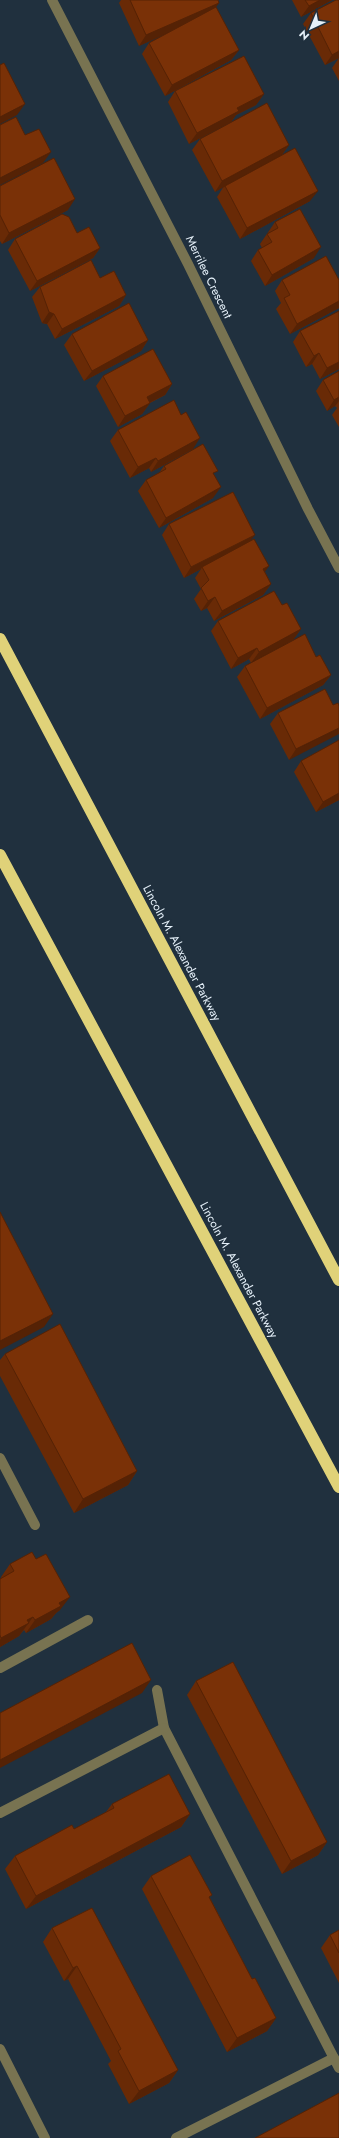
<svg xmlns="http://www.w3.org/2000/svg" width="339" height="2138" viewBox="0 0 339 2138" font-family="Jost,sans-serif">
<rect width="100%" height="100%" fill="#20303e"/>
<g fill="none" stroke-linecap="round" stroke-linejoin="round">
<!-- minor -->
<g stroke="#787351" stroke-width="10">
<path d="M 52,0 L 188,264 L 308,509 L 339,568"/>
<path d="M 0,1458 L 35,1525"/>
<path d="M 0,1668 L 88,1620"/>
<path d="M 157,1690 L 164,1728 L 339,2068"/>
<path d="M 0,1813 L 164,1728"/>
<path d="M 0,2049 L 45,2138"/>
<path d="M 176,2138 L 334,2058"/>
</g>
<!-- highway -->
<g stroke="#e0d279" stroke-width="12">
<path d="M 0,639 L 339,1280"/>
<path d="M 0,855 L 339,1487"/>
</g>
</g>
<!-- wall -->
<g fill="#692a06">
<path d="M 121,0 L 218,0 L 215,8 L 239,50 L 231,60 L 165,96 L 142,54 L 149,43 L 171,31 L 139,46 L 119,3 Z"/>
<path d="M 292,0 L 332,0 L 301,17 Z"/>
<path d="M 339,0 L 339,58 L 325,65 L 303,24 L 311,13 Z"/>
<path d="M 339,58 L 339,81 L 332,68 Z"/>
<path d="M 175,91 L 264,94 L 256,105 L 236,115 L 231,122 L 189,144 L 168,102 Z"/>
<path d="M 200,139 L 289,145 L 281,156 L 310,201 L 240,239 L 217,197 L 224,186 L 215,192 L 192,150 Z"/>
<path d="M 0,186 L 68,210 L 2,244 L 0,241 Z"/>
<path d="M 275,222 L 314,258 L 265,286 L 251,261 L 258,250 L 262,248 L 260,244 Z"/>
<path d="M 77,233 L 100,248 L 93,258 L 30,291 L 8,250 L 15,239 Z"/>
<path d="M 100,278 L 126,295 L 119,306 L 55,339 L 47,324 L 42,323 L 32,297 L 40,287 Z"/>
<path d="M 282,280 L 339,280 L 339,308 L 290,334 L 276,309 L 281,303 L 275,291 Z"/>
<path d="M 300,331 L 339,369 L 320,379 L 312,364 L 306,367 L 293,342 Z"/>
<path d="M 72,334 L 148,340 L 141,351 L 84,381 L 64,345 Z"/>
<path d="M 339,371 L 339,427 L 332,415 L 337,408 L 335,406 L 327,411 L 316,391 L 323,380 Z"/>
<path d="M 103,376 L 172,384 L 165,395 L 150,403 L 142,414 L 118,427 L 96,386 Z"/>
<path d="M 118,430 L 193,449 L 151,472 L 149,468 L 130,478 L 110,441 Z"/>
<path d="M 164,466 L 213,498 L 159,528 L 138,491 L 146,480 L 159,473 Z"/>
<path d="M 169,524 L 250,541 L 271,584 L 263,595 L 214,621 L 207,608 L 201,611 L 194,599 L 201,589 L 195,578 L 201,569 L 184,578 L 162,535 Z"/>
<path d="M 282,605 L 301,629 L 293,640 L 251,663 L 249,659 L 231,669 L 211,631 L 218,621 Z"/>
<path d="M 316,657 L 331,675 L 323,685 L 260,719 L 237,677 L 245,666 Z"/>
<path d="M 333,705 L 289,760 L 270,724 L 278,713 Z"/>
<path d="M 301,761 L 339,800 L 316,812 L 294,772 Z"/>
<path d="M 5,1354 L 137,1471 L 128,1485 L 74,1513 L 0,1376 L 0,1360 Z"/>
<path d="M 10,1564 L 60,1610 L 56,1613 L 51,1619 L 26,1633 L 24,1630 L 23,1631 L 19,1636 L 0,1647 L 0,1579 L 1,1578 L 1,1577 Z"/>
<path d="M 196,1681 L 327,1842 L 318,1855 L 282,1874 L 187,1695 Z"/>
<path d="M 112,1804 L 190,1814 L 181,1827 L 26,1909 L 5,1869 L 15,1856 L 74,1829 L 106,1812 Z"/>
<path d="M 151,1876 L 210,1898 L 252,1979 L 276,2018 L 267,2031 L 227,2052 L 142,1889 Z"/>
<path d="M 52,1928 L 178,2070 L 169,2083 L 129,2104 L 108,2064 L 111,2061 L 68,1979 L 64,1981 L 43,1942 Z"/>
<path d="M 339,1930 L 339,1983 L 321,1948 L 330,1935 Z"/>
</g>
<!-- shaded-wall -->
<g fill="#552205">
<path d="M 320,0 L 332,0 L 301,17 L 309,6 Z"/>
<path d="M 219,3 L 212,13 L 139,46 L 146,35 Z"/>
<path d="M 239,50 L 231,60 L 165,96 L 172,85 Z"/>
<path d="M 339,51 L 339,58 L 325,65 L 332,55 Z"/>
<path d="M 264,94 L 256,105 L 236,115 L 231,122 L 189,144 L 197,133 L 237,108 Z"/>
<path d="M 25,104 L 17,115 L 0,124 L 0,117 Z"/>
<path d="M 289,145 L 281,156 L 215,192 L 222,181 Z"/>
<path d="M 51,152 L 43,163 L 0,185 L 0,178 Z"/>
<path d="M 318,191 L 310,201 L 240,239 L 247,228 Z"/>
<path d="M 75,199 L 68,210 L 2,244 L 9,233 Z"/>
<path d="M 321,247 L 314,258 L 265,286 L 272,275 Z"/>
<path d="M 100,248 L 93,258 L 30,291 L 37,281 Z"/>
<path d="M 126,295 L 119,306 L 55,339 L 62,329 Z"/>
<path d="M 339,301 L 339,308 L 290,334 L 297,324 Z"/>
<path d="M 49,312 L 54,314 L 47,324 L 42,323 Z"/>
<path d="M 148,340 L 141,351 L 84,381 L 92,371 Z"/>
<path d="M 319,353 L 312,364 L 306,367 L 314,356 Z"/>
<path d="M 339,362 L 339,369 L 320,379 L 327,368 Z"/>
<path d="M 172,384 L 165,395 L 139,408 L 147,397 Z"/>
<path d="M 339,397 L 339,401 L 335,406 L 327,411 L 334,400 Z"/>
<path d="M 150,403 L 142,414 L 118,427 L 125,416 Z"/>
<path d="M 200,438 L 193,449 L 151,472 L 158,461 Z"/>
<path d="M 156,458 L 149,468 L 130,478 L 138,467 Z"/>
<path d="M 221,487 L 213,498 L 159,528 L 166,518 Z"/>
<path d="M 255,535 L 247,545 L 202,567 L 201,569 L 184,578 L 191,567 Z"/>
<path d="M 269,566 L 262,576 L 263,569 Z"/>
<path d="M 271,584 L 263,595 L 214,621 L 222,611 Z"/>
<path d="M 215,597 L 207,608 L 201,611 L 208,601 Z"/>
<path d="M 301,629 L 293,640 L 251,663 L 259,652 Z"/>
<path d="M 257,648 L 249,659 L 231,669 L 238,658 Z"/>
<path d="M 331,675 L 323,685 L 260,719 L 267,708 Z"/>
<path d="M 339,728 L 339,734 L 289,760 L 296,749 Z"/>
<path d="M 339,793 L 339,800 L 316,812 L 323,802 Z"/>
<path d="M 53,1314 L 44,1327 L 0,1350 L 0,1341 Z"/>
<path d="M 137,1471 L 128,1485 L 74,1513 L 83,1499 Z"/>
<path d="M 70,1597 L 60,1610 L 56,1613 L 51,1619 L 26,1633 L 35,1620 L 59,1603 Z"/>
<path d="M 33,1617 L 19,1636 L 0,1647 L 0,1640 L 1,1638 L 27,1620 Z"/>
<path d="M 151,1680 L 142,1693 L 0,1768 L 0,1760 Z"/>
<path d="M 190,1814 L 181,1827 L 26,1909 L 36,1896 Z"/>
<path d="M 327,1842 L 318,1855 L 282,1874 L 291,1861 Z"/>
<path d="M 77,1966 L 68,1979 L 64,1981 L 73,1968 Z"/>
<path d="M 276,2018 L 267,2031 L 227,2052 L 237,2038 Z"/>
<path d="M 178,2070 L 169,2083 L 129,2104 L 139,2091 Z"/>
</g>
<!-- building -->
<g fill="#7a3107" stroke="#552205">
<path d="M 130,0 L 218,0 L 219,3 L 146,35 Z"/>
<path d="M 305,0 L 320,0 L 309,6 Z"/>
<path d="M 336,0 L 339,0 L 339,51 L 332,55 L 311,13 Z"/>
<path d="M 216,7 L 239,50 L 172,85 L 149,43 Z"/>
<path d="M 244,56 L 264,94 L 237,108 L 239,111 L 197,133 L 175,91 Z"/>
<path d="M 4,63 L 25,104 L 0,117 L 0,65 Z"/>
<path d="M 267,103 L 289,145 L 222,181 L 200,139 Z"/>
<path d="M 16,117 L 25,135 L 39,129 L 51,152 L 0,178 L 0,125 Z"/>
<path d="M 295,148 L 318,191 L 247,228 L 225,186 Z"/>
<path d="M 54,158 L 75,199 L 9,233 L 0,215 L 0,186 Z"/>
<path d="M 300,209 L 321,247 L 272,275 L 258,250 L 272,242 L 267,234 L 278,228 L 275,222 Z"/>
<path d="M 62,214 L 69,217 L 77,233 L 89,227 L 100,248 L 37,281 L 15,239 Z"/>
<path d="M 326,256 L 339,280 L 339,301 L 297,324 L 284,298 L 290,295 L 282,280 Z"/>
<path d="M 91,260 L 100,278 L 114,271 L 126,295 L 62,329 L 54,314 L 49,312 L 40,287 Z"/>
<path d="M 129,303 L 148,340 L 92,371 L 72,334 Z"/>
<path d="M 339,311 L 339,362 L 327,368 L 319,353 L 314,356 L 300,331 Z"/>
<path d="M 153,349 L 172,384 L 147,397 L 150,403 L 125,416 L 103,376 Z"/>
<path d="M 339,371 L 339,397 L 334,400 L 323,380 Z"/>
<path d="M 174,400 L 181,415 L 186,412 L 200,438 L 158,461 L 156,458 L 138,467 L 118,430 Z"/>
<path d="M 203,444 L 218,471 L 213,473 L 221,487 L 166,518 L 146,480 L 166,469 L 164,466 Z"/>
<path d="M 233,492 L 255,535 L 191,567 L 169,524 Z"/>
<path d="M 254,539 L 269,566 L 263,569 L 271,584 L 222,611 L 215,597 L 208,601 L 201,588 L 209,580 L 202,567 Z"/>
<path d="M 274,591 L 282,605 L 287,603 L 301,629 L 259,652 L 257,648 L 238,658 L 218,621 Z"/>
<path d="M 305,634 L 316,657 L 320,655 L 331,675 L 267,708 L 245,666 Z"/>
<path d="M 325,689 L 333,705 L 338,703 L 339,706 L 339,728 L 296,749 L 278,713 Z"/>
<path d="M 339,740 L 339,793 L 323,802 L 301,761 Z"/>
<path d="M 0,1212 L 53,1314 L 0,1341 Z"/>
<path d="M 60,1324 L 137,1471 L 83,1499 L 5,1354 Z"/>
<path d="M 32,1552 L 36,1559 L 46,1554 L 70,1597 L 59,1603 L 61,1606 L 35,1620 L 33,1617 L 27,1620 L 29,1623 L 1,1638 L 0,1635 L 0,1579 L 14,1571 L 10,1564 Z"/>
<path d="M 132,1643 L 151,1680 L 0,1760 L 0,1713 Z"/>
<path d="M 233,1662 L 327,1842 L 291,1861 L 196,1681 Z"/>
<path d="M 169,1774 L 190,1814 L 36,1896 L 15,1856 L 72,1825 L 74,1829 L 114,1808 L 112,1804 Z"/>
<path d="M 190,1855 L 212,1895 L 209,1897 L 252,1979 L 255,1978 L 276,2018 L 237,2038 L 151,1876 Z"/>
<path d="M 92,1908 L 178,2070 L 139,2091 L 118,2051 L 121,2049 L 77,1966 L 73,1968 L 52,1928 Z"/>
<path d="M 339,1930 L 339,1953 L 330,1935 Z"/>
<path d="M 339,2093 L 339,2138 L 255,2138 Z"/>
</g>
<g text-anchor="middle" stroke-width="3" stroke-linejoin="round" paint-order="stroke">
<!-- street labels -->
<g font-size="12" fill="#e5f0f9" stroke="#20303e">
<text transform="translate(209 277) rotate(64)" y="4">Merrilee Crescent</text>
<text transform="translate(182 953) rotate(62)" y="4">Lincoln M. Alexander Parkway</text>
<text transform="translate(239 1270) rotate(62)" y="4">Lincoln M. Alexander Parkway</text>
</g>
</g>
<!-- north arrow -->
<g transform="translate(311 28) rotate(224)" stroke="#20303e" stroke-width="3" paint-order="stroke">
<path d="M0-3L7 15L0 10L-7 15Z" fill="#e5f0f9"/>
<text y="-6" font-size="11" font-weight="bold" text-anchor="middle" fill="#e5f0f9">N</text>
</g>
</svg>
